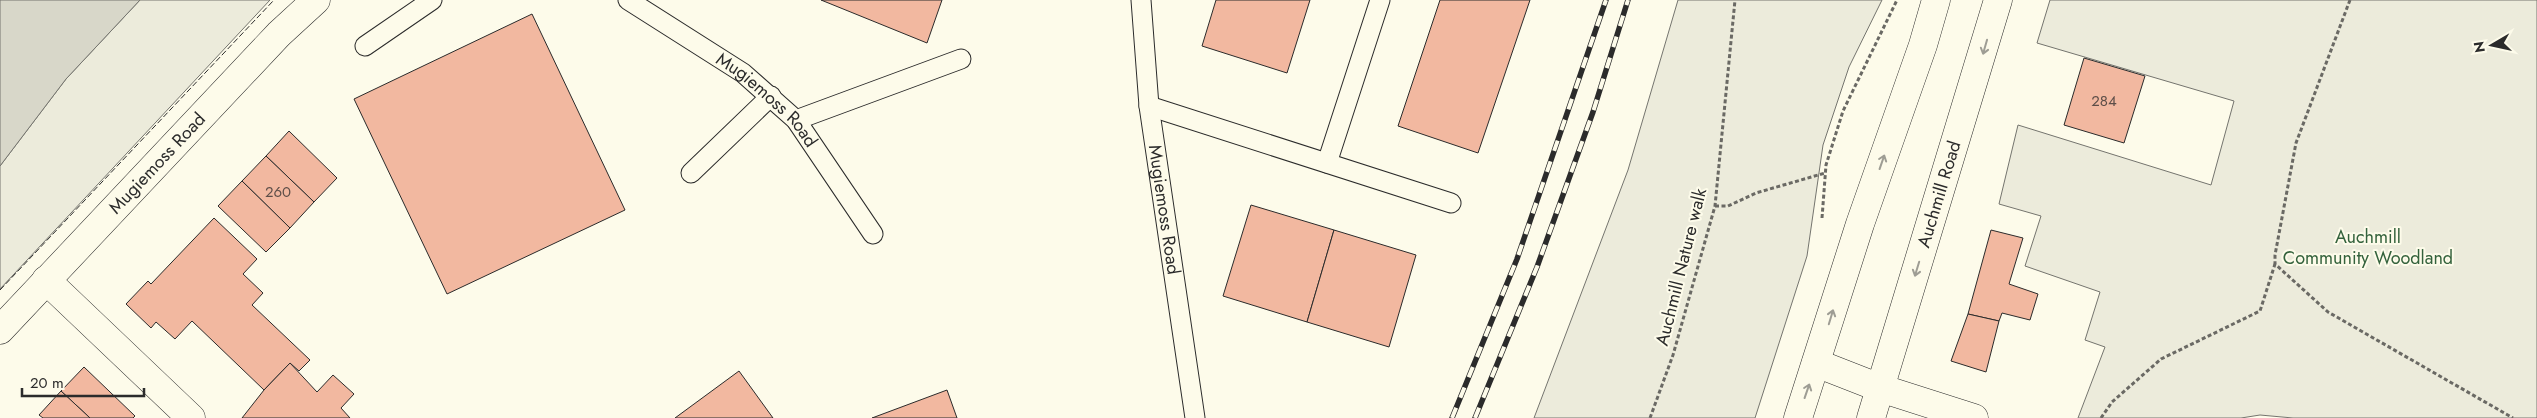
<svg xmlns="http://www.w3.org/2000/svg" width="2537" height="418" viewBox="0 0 2537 418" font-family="Jost,sans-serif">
<rect width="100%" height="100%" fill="#fdfbea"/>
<!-- green -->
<g fill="#ecebdb" stroke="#74746e">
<path d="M 140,0 L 270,0 L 0,289 L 0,166 L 66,79 Z"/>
<path d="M 1678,0 L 1882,0 L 1849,67 L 1823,145 L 1807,256 L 1755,418 L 1534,418 L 1628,170 Z"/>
<path d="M 2050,0 L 2537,0 L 2537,418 L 2293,418 L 2260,415 L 2241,418 L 2078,418 L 2105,347 L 2085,340 L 2100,292 L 2025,266 L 2041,216 L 1999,204 L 2018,125 L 2211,185 L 2234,101 L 2037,43 Z"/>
</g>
<!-- water -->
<path fill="#d8d7c9" stroke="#74746e" d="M 0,0 L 140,0 L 66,79 L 0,166 Z"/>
<!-- building -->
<g fill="#f2b8a0" stroke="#2b2b2b">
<path d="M 821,0 L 942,0 L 927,43 Z"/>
<path d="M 1216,0 L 1310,0 L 1287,73 L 1202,46 Z"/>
<path d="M 1440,0 L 1530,0 L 1478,153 L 1398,126 Z"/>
<path d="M 532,14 L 625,210 L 447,294 L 354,99 Z"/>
<path d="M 2084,58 L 2145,76 L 2124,143 L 2064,125 Z"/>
<path d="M 289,131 L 337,178 L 314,202 L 266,156 Z"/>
<path d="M 266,156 L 314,202 L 290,228 L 242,181 Z"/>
<path d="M 242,181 L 290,228 L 266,252 L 218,206 Z"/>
<path d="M 1251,205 L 1334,230 L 1307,322 L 1223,296 Z"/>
<path d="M 214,218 L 257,259 L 243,274 L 263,293 L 252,305 L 310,360 L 299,371 L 290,363 L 264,390 L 192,321 L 175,339 L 156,322 L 151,328 L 126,304 L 148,281 L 151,284 Z"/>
<path d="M 1334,230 L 1416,255 L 1389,347 L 1307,322 Z"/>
<path d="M 1991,230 L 2023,238 L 2009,284 L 2038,294 L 2030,320 L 2002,313 L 1999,321 L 1968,314 Z"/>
<path d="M 1968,314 L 1999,321 L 1986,372 L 1951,361 Z"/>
<path d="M 290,363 L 317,392 L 333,375 L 354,394 L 341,408 L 350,418 L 242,418 L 264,390 Z"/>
<path d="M 84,367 L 135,416 L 133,418 L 90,418 L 61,391 Z"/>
<path d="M 739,371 L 773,418 L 675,418 Z"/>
<path d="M 947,390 L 957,418 L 872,418 Z"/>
<path d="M 61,391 L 90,418 L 43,418 L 39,415 Z"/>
</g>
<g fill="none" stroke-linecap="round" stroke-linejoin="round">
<!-- service casing -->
<g stroke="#2b2b2b" stroke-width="21">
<g id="service">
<path id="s1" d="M 628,0 L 743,73 L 796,120 L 873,234"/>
<path id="s2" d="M 1141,0 L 1149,106 L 1195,418"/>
<path d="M 365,46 L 432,0"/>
<path d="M 1149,106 L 1451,203"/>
<path d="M 796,120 L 961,59"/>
<path d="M 1327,163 L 1380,0"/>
<path d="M 691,173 L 771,96"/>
</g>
</g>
<!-- minor casing -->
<g stroke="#2b2b2b" stroke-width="29">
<g id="minor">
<path d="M 46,280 L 191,418"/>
<path d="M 1816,363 L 1880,388 L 1974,418"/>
</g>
</g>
<!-- tertiary casing -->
<g stroke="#2b2b2b" stroke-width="29">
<g id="tertiary">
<path id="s3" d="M 0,330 L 279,34 L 316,0"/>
</g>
</g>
<!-- primary casing -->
<g stroke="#2b2b2b" stroke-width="29">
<g id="primary">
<path d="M 1798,418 L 1860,224 L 1923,45 L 1936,0"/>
<path id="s4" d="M 1871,418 L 1998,0"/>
</g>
</g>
<!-- path -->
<g stroke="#6a6964" stroke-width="3" stroke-dasharray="4 2.5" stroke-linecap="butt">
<path d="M 2350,0 L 2296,143 L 2275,255 L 2275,264 L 2328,312 L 2513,418"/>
<path d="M 1715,206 L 1728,206 L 1756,193 L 1825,173"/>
<path d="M 1822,218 L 1826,165 L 1843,111 L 1897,0"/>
<path d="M 1650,418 L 1673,355 L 1715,206 L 1735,0"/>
<path d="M 2101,418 L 2112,402 L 2161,359 L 2260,311 L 2275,264"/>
</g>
<!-- service -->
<use href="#service" stroke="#fdfbea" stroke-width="19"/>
<!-- minor -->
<use href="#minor" stroke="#fdfbea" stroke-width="28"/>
<!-- tertiary -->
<use href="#tertiary" stroke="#fdfbea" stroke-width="28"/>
<!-- primary -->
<use href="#primary" stroke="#fdfbea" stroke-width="28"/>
<!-- rail casing -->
<g stroke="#2b2b2b" stroke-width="5.5">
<g id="rail">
<path d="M 1452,418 L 1517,259 L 1606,0"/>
<path d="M 1475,418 L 1537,267 L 1593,112 L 1628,0"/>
</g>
</g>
<!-- rail -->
<use href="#rail" stroke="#fdfbea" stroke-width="4" stroke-dasharray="11" stroke-linecap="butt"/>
<!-- fence -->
<path stroke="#2b2b2b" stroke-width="1" stroke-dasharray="6 2.5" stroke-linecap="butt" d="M 0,290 L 274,0"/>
</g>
<!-- one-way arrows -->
<defs><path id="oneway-shaft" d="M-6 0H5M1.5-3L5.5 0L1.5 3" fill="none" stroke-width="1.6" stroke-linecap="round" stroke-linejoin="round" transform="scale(1.25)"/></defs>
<g stroke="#9e9d94">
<use href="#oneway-shaft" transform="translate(1985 47) rotate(106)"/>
<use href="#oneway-shaft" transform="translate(1882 162) rotate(-71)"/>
<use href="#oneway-shaft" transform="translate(1917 269) rotate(107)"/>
<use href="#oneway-shaft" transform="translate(1831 317) rotate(-73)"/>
<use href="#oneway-shaft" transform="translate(1807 391) rotate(-71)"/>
</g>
<g text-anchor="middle" stroke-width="4" stroke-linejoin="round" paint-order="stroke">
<!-- number labels -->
<g font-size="15" fill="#5d4e48">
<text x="2104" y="106">284</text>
<text x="278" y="197">260</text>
</g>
<!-- street labels -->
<g font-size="18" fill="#2b2b2b" stroke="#fdfbea">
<text dy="6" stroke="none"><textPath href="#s1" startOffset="172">Mugiemoss Road</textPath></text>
<text dy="6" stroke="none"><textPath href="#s3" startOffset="229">Mugiemoss Road</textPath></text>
<text dy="6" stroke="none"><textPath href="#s4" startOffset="234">Auchmill Road</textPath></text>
<text dy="6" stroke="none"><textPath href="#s2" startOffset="211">Mugiemoss Road</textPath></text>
<text transform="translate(1681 267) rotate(-76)" y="6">Auchmill Nature walk</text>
</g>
<!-- park labels -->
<g font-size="18" fill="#34623c" stroke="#fdfbea">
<text x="2368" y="243">Auchmill<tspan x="2368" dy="21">Community Woodland</tspan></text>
</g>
</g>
<!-- north arrow -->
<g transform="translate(2492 45) rotate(261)" stroke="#fdfbea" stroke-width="4" paint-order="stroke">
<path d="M0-4L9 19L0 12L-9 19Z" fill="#2b2b2b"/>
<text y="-8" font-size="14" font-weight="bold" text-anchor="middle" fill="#2b2b2b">N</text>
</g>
<!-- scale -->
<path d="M22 388v8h122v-8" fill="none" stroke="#2b2b2b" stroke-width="2.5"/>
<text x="30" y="388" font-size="15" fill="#2b2b2b" stroke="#fdfbea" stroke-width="4" paint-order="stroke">20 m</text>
</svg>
